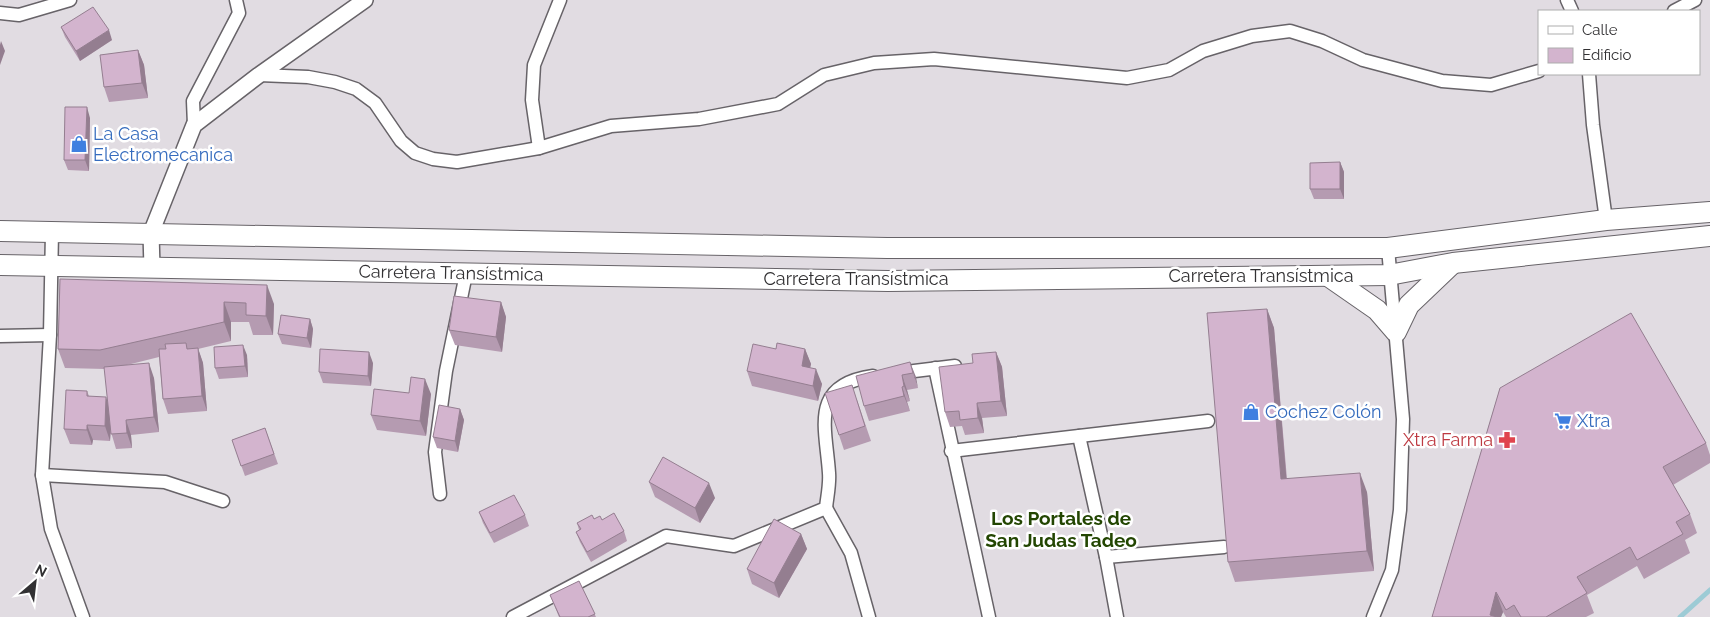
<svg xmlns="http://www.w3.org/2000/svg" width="1710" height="617" viewBox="0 0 1710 617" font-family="Raleway,sans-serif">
<rect width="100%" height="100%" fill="#e1dce2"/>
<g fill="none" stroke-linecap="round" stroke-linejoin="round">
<!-- stream -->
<path stroke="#9dcbd5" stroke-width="5" d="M 1680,617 L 1710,590"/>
<!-- minor casing -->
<g stroke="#676368" stroke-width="15">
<g id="minor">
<path d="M 1567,0 L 1572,11"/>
<path d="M 1674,11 L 1695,0"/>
<path d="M 0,13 L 19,15 L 70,0"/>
<path d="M 1589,74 L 1593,125 L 1606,220"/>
<path d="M 259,75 L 308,77 L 335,82 L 356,89 L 375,103 L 401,141 L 415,153 L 433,159 L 457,162 L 539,148 L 611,126 L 699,119 L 778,104 L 824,75 L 874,63 L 934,59 L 1127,78 L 1169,70 L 1203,51 L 1252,36 L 1290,31 L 1322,41 L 1363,60 L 1442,81 L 1491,85 L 1539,71"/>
<path d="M 194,125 L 193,101 L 239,13 L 236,0"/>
<path d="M 539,148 L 532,100 L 534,65 L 560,0"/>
<path d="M 52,232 L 50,335 L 42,475 L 51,529 L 83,617"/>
<path d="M 0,336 L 50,335"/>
<path d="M 935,368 L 989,617"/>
<path d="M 898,373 L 955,366"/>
<path d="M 1079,436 L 1106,557 L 1117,617"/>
<path d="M 951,451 L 1208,421"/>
<path d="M 42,475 L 165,482 L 223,501"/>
<path d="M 440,494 L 435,452 L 446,371 L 466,274"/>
<path d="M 826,508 L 851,553 L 869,617"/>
<path d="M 1106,557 L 1224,547"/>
<path d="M 513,617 L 666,536 L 734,546 L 826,508 C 827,497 830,485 829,473 C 826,427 809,385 873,376"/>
<path d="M 1373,617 L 1392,570 L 1400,510 L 1403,419 L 1388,248"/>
</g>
</g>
<!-- tertiary casing -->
<g stroke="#676368" stroke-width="18">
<path id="tertiary" d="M 152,268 L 151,233 L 194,125 L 259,75 L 365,0"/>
</g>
<!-- primary casing -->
<g stroke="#676368" stroke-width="22">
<g id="primary">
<path d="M 0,231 L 887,248 L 1388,248 L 1606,220 L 1710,212"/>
<path d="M 0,265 L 888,281 L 1389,275 L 1453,263 L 1710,236"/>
<path d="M 1328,276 L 1377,310 L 1396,332 L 1409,305 L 1452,264"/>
</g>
</g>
<!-- minor -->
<use href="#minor" stroke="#fff" stroke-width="12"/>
<!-- tertiary -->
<use href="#tertiary" stroke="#fff" stroke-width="15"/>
<!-- primary -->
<use href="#primary" stroke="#fff" stroke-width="20"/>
</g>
<!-- wall -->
<g fill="#b59bb1">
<path d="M 61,27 L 112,40 L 80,61 L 65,37 Z"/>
<path d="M 138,50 L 144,65 L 148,98 L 109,102 L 104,87 Z"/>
<path d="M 90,118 L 89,171 L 68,170 L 64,160 Z"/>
<path d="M 1340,162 L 1344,172 L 1344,199 L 1314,199 L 1310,189 Z"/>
<path d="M 60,279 L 274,304 L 273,335 L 253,335 L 249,322 L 231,322 L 231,341 L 198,349 L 203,363 L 207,411 L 168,414 L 163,399 L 159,357 L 123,366 L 154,378 L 159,432 L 131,435 L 132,448 L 116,449 L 111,432 L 110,441 L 93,440 L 92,445 L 70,444 L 64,429 L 87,391 L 89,396 L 108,402 L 105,369 L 65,368 L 58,349 Z"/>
<path d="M 501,302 L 506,317 L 502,352 L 455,345 L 449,330 Z"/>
<path d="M 1267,309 L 1274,328 L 1287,479 L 1367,492 L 1374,571 L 1235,582 L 1228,562 Z"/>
<path d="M 310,319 L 313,329 L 311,348 L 282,344 L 278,334 Z"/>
<path d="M 776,349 L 805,349 L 811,364 L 810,368 L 822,384 L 818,401 L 752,386 L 747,371 Z"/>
<path d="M 996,352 L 1002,367 L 1007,416 L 982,418 L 984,433 L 965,435 L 962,426 L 950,427 L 945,412 L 973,363 Z"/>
<path d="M 247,355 L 248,377 L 219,379 L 215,368 Z"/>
<path d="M 910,362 L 918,388 L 907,390 L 910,401 L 907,402 L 910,411 L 869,421 L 864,406 Z"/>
<path d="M 373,363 L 371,386 L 323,383 L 319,372 Z"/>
<path d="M 1500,388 L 1706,443 L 1710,455 L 1710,463 L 1673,485 L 1690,514 L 1697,533 L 1685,540 L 1690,553 L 1644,579 L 1637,566 L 1587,595 L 1594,613 L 1586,617 L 1506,617 L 1503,612 L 1501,617 L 1432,617 Z"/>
<path d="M 409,393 L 431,394 L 426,436 L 377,430 L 371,415 Z"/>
<path d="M 857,400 L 871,441 L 844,450 L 839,435 Z"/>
<path d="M 460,409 L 464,420 L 458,452 L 437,448 L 433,437 Z"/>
<path d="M 265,428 L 278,464 L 245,476 L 232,440 Z"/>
<path d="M 649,482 L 715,498 L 700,523 L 655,497 Z"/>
<path d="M 479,512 L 525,515 L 529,526 L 494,543 L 483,523 Z"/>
<path d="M 594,519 L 602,520 L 624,531 L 627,541 L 591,562 L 580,542 L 576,532 L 579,530 L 577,523 Z"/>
<path d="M 801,534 L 807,549 L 779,598 L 752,584 L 747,569 Z"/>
<path d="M 579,581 L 596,617 L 559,617 L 550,595 Z"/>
</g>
<!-- shaded-wall -->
<g fill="#947e90">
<path d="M 109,30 L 112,40 L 80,61 L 76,51 Z"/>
<path d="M 1,41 L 5,51 L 0,65 L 0,45 Z"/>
<path d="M 138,50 L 144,65 L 148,98 L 142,83 Z"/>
<path d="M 87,107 L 90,118 L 89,171 L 85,160 Z"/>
<path d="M 1340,162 L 1344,172 L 1344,199 L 1340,189 Z"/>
<path d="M 267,285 L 274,304 L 273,335 L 266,316 Z"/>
<path d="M 224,302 L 231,322 L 231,341 L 224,322 Z"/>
<path d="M 501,302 L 506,317 L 502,352 L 496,337 Z"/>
<path d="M 1267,309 L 1274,328 L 1288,498 L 1281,479 Z"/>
<path d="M 310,319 L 313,329 L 311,348 L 307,338 Z"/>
<path d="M 243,345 L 247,355 L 248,377 L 245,366 Z"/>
<path d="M 198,348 L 203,363 L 207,411 L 202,396 Z"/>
<path d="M 805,349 L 811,364 L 807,381 L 802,366 Z"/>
<path d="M 369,352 L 373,363 L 371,386 L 368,376 Z"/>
<path d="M 996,352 L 1002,367 L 1007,416 L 1001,401 Z"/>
<path d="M 910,362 L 916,377 L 918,388 L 913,373 Z"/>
<path d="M 149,363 L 154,378 L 159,432 L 154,417 Z"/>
<path d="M 816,369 L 822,384 L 818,401 L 813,386 Z"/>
<path d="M 902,375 L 907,390 L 910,401 L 904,386 Z"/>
<path d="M 425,379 L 431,394 L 426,436 L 420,421 Z"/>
<path d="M 902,387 L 910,411 L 904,396 Z"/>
<path d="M 106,397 L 111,412 L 110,441 L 105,426 Z"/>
<path d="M 977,403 L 982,418 L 984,433 L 978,418 Z"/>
<path d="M 460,409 L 464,420 L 458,452 L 455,441 Z"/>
<path d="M 126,420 L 131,435 L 132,448 L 127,433 Z"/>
<path d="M 87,425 L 93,440 L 92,445 L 87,430 Z"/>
<path d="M 1360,473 L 1367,492 L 1374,571 L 1367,551 Z"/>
<path d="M 709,483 L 715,498 L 700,523 L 695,508 Z"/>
<path d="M 801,534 L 807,549 L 779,598 L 774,583 Z"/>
<path d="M 1496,592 L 1503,612 L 1501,617 L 1490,617 L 1490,615 Z"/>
</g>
<!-- building -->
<g fill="#d3b4ce" stroke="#947e90">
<path d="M 93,7 L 109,30 L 76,51 L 61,27 Z"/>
<path d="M 138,50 L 142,83 L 104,87 L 100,55 Z"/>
<path d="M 65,107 L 87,107 L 85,160 L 64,160 Z"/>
<path d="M 1340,162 L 1340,189 L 1310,189 L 1310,163 Z"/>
<path d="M 60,279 L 267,285 L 266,316 L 246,315 L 246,303 L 224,302 L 224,322 L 100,350 L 58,349 Z"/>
<path d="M 454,296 L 501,302 L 496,337 L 449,330 Z"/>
<path d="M 1267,309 L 1281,479 L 1360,473 L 1367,551 L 1228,562 L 1207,313 Z"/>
<path d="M 1631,313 L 1706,443 L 1663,467 L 1690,514 L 1676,522 L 1683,534 L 1637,560 L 1630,547 L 1577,577 L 1587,593 L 1546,617 L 1521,617 L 1514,605 L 1506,610 L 1496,592 L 1490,615 L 1497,617 L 1432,617 L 1500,388 Z"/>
<path d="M 281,315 L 310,319 L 307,338 L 278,334 Z"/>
<path d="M 186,343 L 187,349 L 198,348 L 202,396 L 163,399 L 159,349 L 166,349 L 165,344 Z"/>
<path d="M 777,343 L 805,349 L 802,366 L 816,369 L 813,386 L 747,371 L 753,344 L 776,349 Z"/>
<path d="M 243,345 L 245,366 L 215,368 L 214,347 Z"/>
<path d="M 320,349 L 369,352 L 368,376 L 319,372 Z"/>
<path d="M 996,352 L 1001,401 L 977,403 L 978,418 L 960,420 L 959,411 L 945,412 L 939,367 L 973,363 L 972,354 Z"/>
<path d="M 910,362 L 913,373 L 902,375 L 904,386 L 902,387 L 904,396 L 864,406 L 856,376 Z"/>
<path d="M 149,363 L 154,417 L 126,420 L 127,433 L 111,434 L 104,367 Z"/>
<path d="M 411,377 L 425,379 L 420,421 L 371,415 L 374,389 L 409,393 Z"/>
<path d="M 852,385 L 865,426 L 839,435 L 825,393 Z"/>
<path d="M 66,390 L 87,391 L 87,396 L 106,397 L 105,426 L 87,425 L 87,430 L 64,429 Z"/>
<path d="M 439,405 L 460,409 L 455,441 L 433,437 Z"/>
<path d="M 265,428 L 274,454 L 241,466 L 232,440 Z"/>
<path d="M 663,457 L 709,483 L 695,508 L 649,482 Z"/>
<path d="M 514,495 L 525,515 L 490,533 L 479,512 Z"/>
<path d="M 614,513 L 624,531 L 587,552 L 576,532 L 581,529 L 577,523 L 592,515 L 594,519 L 600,516 L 602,520 Z"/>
<path d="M 774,519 L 801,534 L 774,583 L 747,569 Z"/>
<path d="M 579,581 L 595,614 L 588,617 L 560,617 L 550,595 Z"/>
</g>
<!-- icons -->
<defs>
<g id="shop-bare" transform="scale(1.35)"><path d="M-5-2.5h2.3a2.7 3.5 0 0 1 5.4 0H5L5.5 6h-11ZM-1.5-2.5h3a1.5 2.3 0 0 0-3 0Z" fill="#3f7fe0" stroke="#fff" stroke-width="2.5" paint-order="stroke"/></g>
<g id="supermarket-bare" transform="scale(1.35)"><path d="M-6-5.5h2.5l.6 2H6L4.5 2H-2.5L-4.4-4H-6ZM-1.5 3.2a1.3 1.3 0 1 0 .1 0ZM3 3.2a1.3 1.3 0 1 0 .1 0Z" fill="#3f7fe0" stroke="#fff" stroke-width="2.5" paint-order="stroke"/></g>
<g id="pharmacy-bare" transform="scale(1.35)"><path d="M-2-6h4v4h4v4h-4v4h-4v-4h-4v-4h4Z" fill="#e0444e" stroke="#fff" stroke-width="2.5" paint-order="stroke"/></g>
</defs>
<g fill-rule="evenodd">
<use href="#shop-bare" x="79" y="144"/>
<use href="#shop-bare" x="1251" y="412"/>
<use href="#supermarket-bare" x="1563" y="421"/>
<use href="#pharmacy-bare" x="1507" y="440"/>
</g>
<g text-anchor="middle" stroke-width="5" stroke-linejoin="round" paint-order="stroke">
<!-- shop labels -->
<g font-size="18" fill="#366cbe" stroke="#fff" text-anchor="start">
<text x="93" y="140">La Casa<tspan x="93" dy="21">Electromecanica</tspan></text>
<text x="1265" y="418">Cochez Colón</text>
<text x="1577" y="427">Xtra</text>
</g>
<!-- street labels -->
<g font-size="18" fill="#323133" stroke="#fff">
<text transform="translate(451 273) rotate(1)" y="6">Carretera Transístmica</text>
<text x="1261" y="282">Carretera Transístmica</text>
<text x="856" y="285">Carretera Transístmica</text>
</g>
<!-- health labels -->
<g font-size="18" fill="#be3a42" stroke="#fff" text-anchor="end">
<text x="1493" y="446">Xtra Farma</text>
</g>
<!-- neighbourhood labels -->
<g font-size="19" font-weight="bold" fill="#234602" stroke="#fff">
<text x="1061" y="525">Los Portales de<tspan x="1061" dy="22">San Judas Tadeo</tspan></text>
</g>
</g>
<!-- legend -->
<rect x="1538" y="10" width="162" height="65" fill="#ffffff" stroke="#adadad"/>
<rect x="1548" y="26" width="25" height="8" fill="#ffffff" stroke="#adadad"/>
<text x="1582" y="35" font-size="15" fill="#323133">Calle</text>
<rect x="1548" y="48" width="25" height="15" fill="#d3b4ce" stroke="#adadad"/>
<text x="1582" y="60" font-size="15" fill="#323133">Edificio</text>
<!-- north arrow -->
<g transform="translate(35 582) rotate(28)" stroke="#ffffff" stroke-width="4" paint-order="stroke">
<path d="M0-4L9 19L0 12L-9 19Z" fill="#323133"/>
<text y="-8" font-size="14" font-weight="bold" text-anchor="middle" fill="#323133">N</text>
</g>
</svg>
